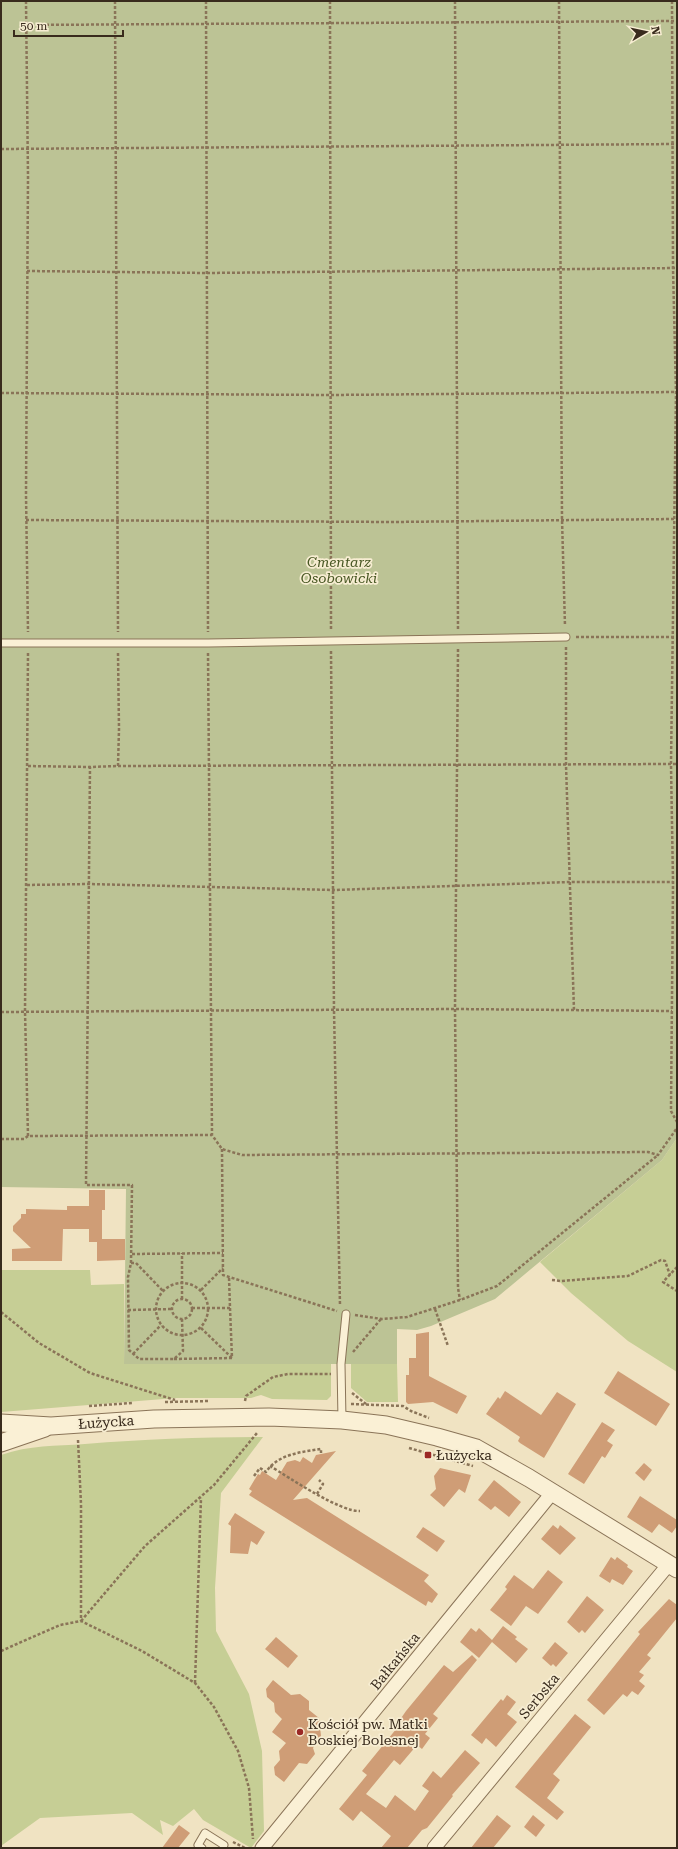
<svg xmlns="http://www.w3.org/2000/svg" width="678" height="1849" viewBox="0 0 678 1849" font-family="'Roboto Serif',serif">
<rect width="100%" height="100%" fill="#f0e3c2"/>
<!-- green -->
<g fill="#c6ce95">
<path d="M 677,1138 L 677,1372 L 628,1341 L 571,1293 L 540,1262 L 662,1160 Z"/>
<path d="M 1,1270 L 90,1270 L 91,1285 L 124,1284 L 124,1364 L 331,1364 L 331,1396 L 327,1400 L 272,1399 L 261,1395 L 251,1398 L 176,1398 L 1,1412 Z"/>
<path d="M 351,1364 L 397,1364 L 398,1402 L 367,1402 L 351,1388 Z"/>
<path d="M 263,1437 L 221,1493 L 215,1588 L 216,1631 L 249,1694 L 262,1751 L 264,1831 L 251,1848 L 203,1820 L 194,1809 L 173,1826 L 160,1820 L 163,1835 L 132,1813 L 40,1818 L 1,1846 L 1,1455 C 30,1445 55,1446 85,1444 C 145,1439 204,1437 263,1437 Z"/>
</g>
<!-- cemetery -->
<path fill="#bcc395" d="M 1,1 L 677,1 L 677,1138 L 662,1160 L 495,1299 L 431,1326 L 417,1330 L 397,1329 L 397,1364 L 124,1364 L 126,1189 L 1,1187 Z"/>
<!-- building -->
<g fill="#cf9d76">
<path d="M 89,1190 L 105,1190 L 105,1210 L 102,1210 L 102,1239 L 125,1239 L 125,1260 L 97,1261 L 97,1242 L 89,1242 L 89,1229 L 63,1229 L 62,1261 L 12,1261 L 12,1249 L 31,1248 L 13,1231 L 13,1226 L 21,1218 L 21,1214 L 26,1214 L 26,1209 L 67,1210 L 67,1206 L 89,1206 Z"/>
<path d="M 429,1332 L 429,1376 L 467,1396 L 457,1414 L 433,1402 L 408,1404 L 406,1402 L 406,1375 L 409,1375 L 409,1358 L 416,1358 L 416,1334 Z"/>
<path d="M 618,1371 L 670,1404 L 656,1426 L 604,1393 Z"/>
<path d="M 505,1391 L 541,1415 L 557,1392 L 576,1404 L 544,1458 L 520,1443 L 518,1441 L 520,1437 L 486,1414 L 498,1397 L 500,1399 Z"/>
<path d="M 602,1422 L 615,1430 L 607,1441 L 613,1445 L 605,1458 L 602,1456 L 584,1484 L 568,1474 Z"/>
<path d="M 336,1451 L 293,1500 L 307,1498 L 429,1575 L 424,1581 L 438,1594 L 432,1603 L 428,1601 L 426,1606 L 249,1495 L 252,1491 L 249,1489 L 258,1474 L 260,1475 L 262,1471 L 276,1480 L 287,1462 L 295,1460 L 300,1462 L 303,1457 L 312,1463 L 316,1455 Z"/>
<path d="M 644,1463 L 652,1470 L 644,1481 L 635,1473 Z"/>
<path d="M 440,1468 L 471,1475 L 465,1493 L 459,1489 L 444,1507 L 430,1495 L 436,1489 L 434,1476 Z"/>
<path d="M 494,1480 L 521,1502 L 509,1517 L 495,1506 L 491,1510 L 478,1500 Z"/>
<path d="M 640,1496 L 677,1520 L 677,1526 L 672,1533 L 659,1524 L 652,1533 L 627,1517 Z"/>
<path d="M 235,1513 L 265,1532 L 257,1545 L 251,1541 L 248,1554 L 230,1553 L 231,1526 L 228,1524 Z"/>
<path d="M 553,1525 L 558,1529 L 560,1525 L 576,1538 L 560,1555 L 541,1539 Z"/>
<path d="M 423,1527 L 445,1541 L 437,1552 L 416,1537 Z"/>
<path d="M 611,1557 L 615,1560 L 617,1557 L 628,1565 L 627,1567 L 633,1571 L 623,1585 L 612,1579 L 610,1583 L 599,1576 Z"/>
<path d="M 548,1570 L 563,1582 L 538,1614 L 526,1606 L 511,1626 L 490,1610 L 507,1589 L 505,1587 L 514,1575 L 533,1589 Z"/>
<path d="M 587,1596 L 604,1610 L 585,1633 L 582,1630 L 579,1633 L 567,1622 Z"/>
<path d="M 669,1599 L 677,1605 L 677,1618 L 647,1655 L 651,1658 L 639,1672 L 644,1675 L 639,1681 L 645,1686 L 638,1695 L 632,1691 L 627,1697 L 623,1694 L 604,1715 L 587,1700 L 640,1634 L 638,1632 Z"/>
<path d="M 503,1626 L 517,1637 L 515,1639 L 528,1649 L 516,1663 L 492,1642 L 479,1658 L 460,1642 L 471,1628 L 476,1632 L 479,1628 L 492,1640 Z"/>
<path d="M 276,1637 L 298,1656 L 288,1668 L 265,1649 Z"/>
<path d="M 555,1642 L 568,1653 L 556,1667 L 553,1664 L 551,1666 L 542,1658 Z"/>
<path d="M 472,1655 L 477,1660 L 433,1714 L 438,1718 L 425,1734 L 430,1738 L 422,1749 L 417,1745 L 400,1765 L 394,1760 L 366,1794 L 386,1808 L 395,1795 L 415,1811 L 429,1791 L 422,1786 L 433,1771 L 441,1778 L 465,1750 L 480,1763 L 452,1795 L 453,1796 L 427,1828 L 422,1830 L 407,1848 L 381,1848 L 391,1836 L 361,1811 L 353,1821 L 339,1809 L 367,1775 L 362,1771 L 397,1728 L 395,1727 L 406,1711 L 444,1665 L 453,1672 Z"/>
<path d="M 273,1680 L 291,1695 L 300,1694 L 309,1701 L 309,1710 L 319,1718 L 321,1736 L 313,1748 L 315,1754 L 307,1764 L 299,1763 L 284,1782 L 275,1775 L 274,1767 L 280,1760 L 279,1751 L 286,1743 L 272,1732 L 282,1719 L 275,1712 L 274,1703 L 267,1697 L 266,1689 Z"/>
<path d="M 507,1695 L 516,1702 L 507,1714 L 517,1722 L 496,1747 L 486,1738 L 482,1744 L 471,1735 L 501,1699 L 503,1701 Z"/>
<path d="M 575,1714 L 591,1727 L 553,1774 L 560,1780 L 547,1798 L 564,1812 L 557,1820 L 515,1787 Z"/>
<path d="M 497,1815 L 511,1826 L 493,1848 L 471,1848 Z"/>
<path d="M 533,1815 L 545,1825 L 536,1837 L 524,1827 Z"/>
<path d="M 179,1825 L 190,1833 L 178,1848 L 162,1848 Z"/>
</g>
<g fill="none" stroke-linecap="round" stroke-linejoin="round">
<!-- service casing -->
<g stroke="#8a7458" stroke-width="9">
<g id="service">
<path d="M 1,643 L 208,643 L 566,637"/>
<path d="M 342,1420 L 341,1364 L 346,1314"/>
<path d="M 202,1848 L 198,1845 L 205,1833 L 224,1845 L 223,1848"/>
</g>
</g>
<!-- minor casing -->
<g stroke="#8a7458" stroke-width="15">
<g id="minor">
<path d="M 262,1848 L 552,1493"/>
<path d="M 434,1848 L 669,1564"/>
</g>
</g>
<!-- tertiary casing -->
<g stroke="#8a7458" stroke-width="19">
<g id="tertiary">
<path d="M 1,1423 L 51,1426 L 154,1419 L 269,1417 L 342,1420 L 386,1425 L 437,1437 L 476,1448 L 529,1478 L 677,1569"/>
<path d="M 1,1443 L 45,1428"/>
</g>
</g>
<!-- path -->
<g stroke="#8a7458" stroke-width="2.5" stroke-dasharray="3 2" stroke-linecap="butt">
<path d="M 26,1 L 28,177 L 26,494 L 28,632"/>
<path d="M 115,1 L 118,632"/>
<path d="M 206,1 L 208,632"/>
<path d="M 330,1 L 331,630"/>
<path d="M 455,1 L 458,630"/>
<path d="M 559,1 L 562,519 L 565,626"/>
<path d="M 672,1 L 673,268 L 676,392 L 671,764 L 673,882 L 671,1111 L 677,1122"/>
<path d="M 26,25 L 677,21"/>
<path d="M 1,149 L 677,144"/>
<path d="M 27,271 L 207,273 L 677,268"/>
<path d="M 1,393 L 330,395 L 676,392"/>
<path d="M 26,520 L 393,522 L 674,519"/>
<path d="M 576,637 L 677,637"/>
<path d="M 566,647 L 566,765 L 574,1010"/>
<path d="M 458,649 L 455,1009 L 458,1288 L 460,1300"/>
<path d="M 331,651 L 334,1010 L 340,1306"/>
<path d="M 28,653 L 25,1011 L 28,1136 L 212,1135 L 222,1149 L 242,1155 L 648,1152 L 658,1155 L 677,1128"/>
<path d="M 118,653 L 119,729 L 118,766 L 90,767 L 86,1185 L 132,1185 L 131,1263 L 128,1277 L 129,1350 L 139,1359 L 174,1359 L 183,1351 L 182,1319"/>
<path d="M 208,653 L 212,1134"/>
<path d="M 28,766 L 90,767"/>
<path d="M 118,766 L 677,764"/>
<path d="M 27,885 L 89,884 L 334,890 L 570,882 L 673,882"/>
<path d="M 1,1012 L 455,1009 L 672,1011"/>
<path d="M 1,1139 L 24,1139 L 28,1136"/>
<path d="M 222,1149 L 223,1275 L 337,1311"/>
<path d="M 132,1254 L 223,1253"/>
<path d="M 131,1263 L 136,1263 L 163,1291"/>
<path d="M 677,1267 L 663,1282 L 677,1291"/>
<path d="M 552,1280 L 561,1281 L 628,1276 L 661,1260 L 665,1261 L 670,1275"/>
<circle cx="182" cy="1309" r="26"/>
<path d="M 201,1290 L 223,1268"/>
<path d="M 182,1299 L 182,1253"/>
<circle cx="182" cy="1309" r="10"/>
<path d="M 192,1308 L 230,1308 L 229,1277"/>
<path d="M 435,1309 L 448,1346"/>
<path d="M 128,1310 L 173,1309"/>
<path d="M 1,1312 L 39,1343 L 90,1373 L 175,1400"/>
<path d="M 355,1315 L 382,1319 L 407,1317 L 460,1300 L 497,1286 L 658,1155"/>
<path d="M 201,1328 L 232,1358"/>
<path d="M 353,1352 L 381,1319"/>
<path d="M 133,1354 L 161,1325"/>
<path d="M 174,1359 L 232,1358 L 230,1308"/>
<path d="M 352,1393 L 366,1404"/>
<path d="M 245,1401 L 246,1396 L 273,1377 L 288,1374 L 331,1374"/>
<path d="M 165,1402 L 210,1401"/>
<path d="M 351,1404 L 403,1406 L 411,1411 L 429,1418"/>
<path d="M 89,1406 L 132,1403"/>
<path d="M 78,1440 L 81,1504 L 81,1621"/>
<path d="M 409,1448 L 473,1466"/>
<path d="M 270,1466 C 290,1478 340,1512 360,1511"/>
<path d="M 254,1476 L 260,1468 L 266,1472 C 278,1454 301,1452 321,1449 L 321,1453"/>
<path d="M 317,1494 L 323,1484 L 319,1480"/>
<path d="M 81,1621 L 145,1546 L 214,1485 L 257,1433"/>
<path d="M 1,1651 L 60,1625 L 81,1621 L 142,1651 L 195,1683 L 214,1707 L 238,1751 L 249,1788 L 253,1839"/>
<path d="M 195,1683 L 201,1498"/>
<path d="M 233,1842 L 245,1848"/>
</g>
<!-- service -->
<use href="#service" stroke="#faf0d5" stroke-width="7"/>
<!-- minor -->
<use href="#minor" stroke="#faf0d5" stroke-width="13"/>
<!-- tertiary -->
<use href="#tertiary" stroke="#faf0d5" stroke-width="17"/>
</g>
<!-- markers -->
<g fill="#9b2826" stroke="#f7edd2" stroke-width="1.5">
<rect x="424" y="1451" width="8" height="8" rx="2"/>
<circle cx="300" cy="1732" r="4"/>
</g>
<g text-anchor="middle" stroke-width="3.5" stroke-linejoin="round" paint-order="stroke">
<!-- park labels -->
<g font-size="14" font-style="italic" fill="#485723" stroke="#f7edd2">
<text x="339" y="567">Cmentarz<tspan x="339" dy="16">Osobowicki</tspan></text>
</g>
<!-- street labels -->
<g font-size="14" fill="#392b1d" stroke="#f7edd2">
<text transform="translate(106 1422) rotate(-4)" y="5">Łużycka</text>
<text transform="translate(395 1661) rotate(-51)" y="5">Bałkańska</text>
<text transform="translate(539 1696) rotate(-50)" y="5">Serbska</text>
</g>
<!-- poi labels -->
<g font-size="14" fill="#392b1d" stroke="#f7edd2" text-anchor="start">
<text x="436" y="1460">Łużycka</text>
<text x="308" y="1729">Kościół pw. Matki<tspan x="308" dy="16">Boskiej Bolesnej</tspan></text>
</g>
</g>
<!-- border -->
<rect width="678" height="1849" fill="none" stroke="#392b1d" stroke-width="4"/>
<!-- north arrow -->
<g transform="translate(646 32) rotate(81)" stroke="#f7edd2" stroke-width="3" paint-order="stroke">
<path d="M0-3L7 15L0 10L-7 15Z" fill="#392b1d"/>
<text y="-6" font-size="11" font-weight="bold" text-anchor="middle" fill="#392b1d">N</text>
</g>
<!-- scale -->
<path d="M14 30v6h109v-6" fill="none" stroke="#392b1d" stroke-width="2"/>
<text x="20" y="30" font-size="12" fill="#392b1d" stroke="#f7edd2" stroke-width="3" paint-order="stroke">50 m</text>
</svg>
